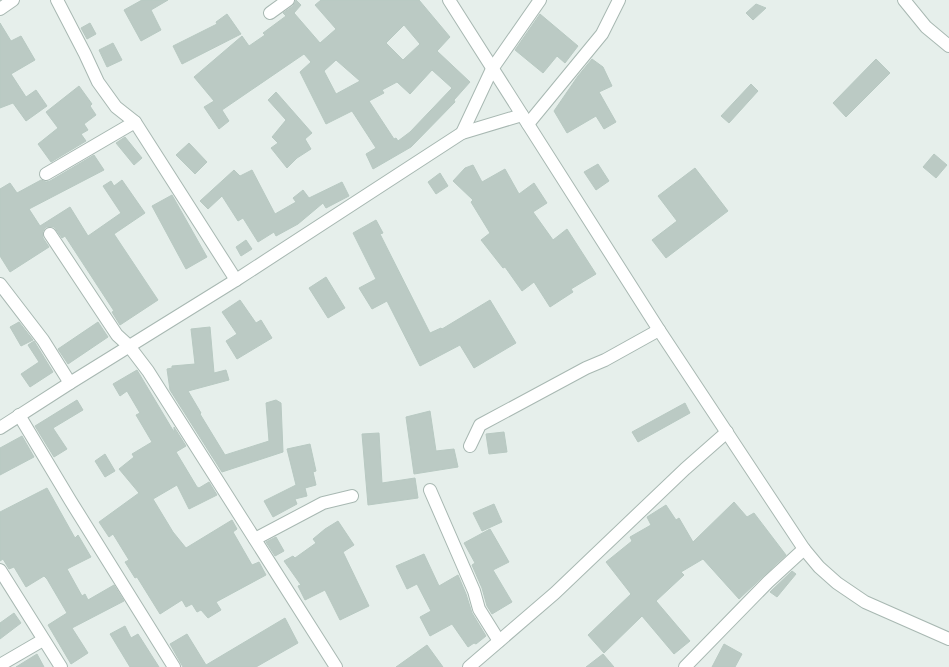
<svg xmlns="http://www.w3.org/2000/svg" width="949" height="667" viewBox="0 0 949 667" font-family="'Roboto Condensed',sans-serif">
<rect width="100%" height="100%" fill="#e6efeb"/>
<!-- building -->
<g fill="#bbcac4" stroke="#b8c9c2" fill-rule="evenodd">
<path d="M 142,0 L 168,0 L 151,10 L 161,30 L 141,41 L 124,10 Z"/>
<path d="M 296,0 L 301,5 L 294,13 L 320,43 L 336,29 L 315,5 L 321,0 L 419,0 L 450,37 L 437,51 L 470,82 L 454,100 L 455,102 L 411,147 L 373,169 L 366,154 L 376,148 L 352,111 L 326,124 L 300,72 L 311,62 L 304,54 L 222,110 L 229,121 L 219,129 L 204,107 L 214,101 L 194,77 L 242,36 L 249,46 L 265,35 L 263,33 L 286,16 L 283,13 L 293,6 ZM 404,25 L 420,44 L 403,60 L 386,43 ZM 336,60 L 360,81 L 336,94 L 324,71 ZM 432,70 L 452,88 L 410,132 L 398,141 L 396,138 L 394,139 L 369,101 L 384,93 L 382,90 L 397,82 L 410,94 Z"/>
<path d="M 756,4 L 766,8 L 753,20 L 746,13 Z"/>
<path d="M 227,14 L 241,34 L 182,64 L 173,46 L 217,24 L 216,22 Z"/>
<path d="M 540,14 L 578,46 L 565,63 L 557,56 L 543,73 L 515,50 Z"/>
<path d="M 0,23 L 11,41 L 21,36 L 35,60 L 11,74 L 26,97 L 36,90 L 47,106 L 26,121 L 13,103 L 0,108 Z"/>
<path d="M 90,23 L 96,34 L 87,39 L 81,28 Z"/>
<path d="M 113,43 L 122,60 L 107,67 L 99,50 Z"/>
<path d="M 592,59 L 603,67 L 612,86 L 599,92 L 616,122 L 604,129 L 596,116 L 567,133 L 554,111 L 578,76 Z"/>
<path d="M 876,59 L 890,73 L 846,117 L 833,103 Z"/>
<path d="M 751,84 L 758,91 L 729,123 L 721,116 Z"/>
<path d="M 79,86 L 92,104 L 90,106 L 96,115 L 84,124 L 88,130 L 81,134 L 86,141 L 51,162 L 38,144 L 58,128 L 46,112 Z"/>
<path d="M 276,92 L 312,133 L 305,139 L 311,149 L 297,158 L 287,168 L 271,148 L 278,143 L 272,137 L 286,120 L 268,100 Z"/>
<path d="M 125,137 L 142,158 L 134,165 L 116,143 Z"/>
<path d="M 189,143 L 207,162 L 195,174 L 176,155 Z"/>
<path d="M 934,154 L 947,165 L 936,178 L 923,167 Z"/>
<path d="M 94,155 L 104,170 L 29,209 L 40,226 L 70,207 L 88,236 L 121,213 L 103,186 L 111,181 L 114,186 L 122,180 L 145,213 L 114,234 L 158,300 L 120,325 L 112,312 L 114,311 L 65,236 L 62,238 L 54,227 L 46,227 L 43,231 L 43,238 L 49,247 L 10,272 L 0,256 L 0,189 L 10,183 L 17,193 L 41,180 L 46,182 L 50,181 Z"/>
<path d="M 598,164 L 609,181 L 596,190 L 584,172 Z"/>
<path d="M 473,165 L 482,182 L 505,169 L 519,194 L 534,183 L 547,203 L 533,212 L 553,240 L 567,229 L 596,274 L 571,289 L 573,292 L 550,307 L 534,282 L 522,291 L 505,267 L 503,268 L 481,240 L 490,233 L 471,202 L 473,200 L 453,181 L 465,168 Z"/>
<path d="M 695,168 L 728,211 L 666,258 L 652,240 L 677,221 L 658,196 Z"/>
<path d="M 234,170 L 240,176 L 252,170 L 275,214 L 296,202 L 293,198 L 303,190 L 309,198 L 342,182 L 349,196 L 326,208 L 323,203 L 298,224 L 276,236 L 274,232 L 258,242 L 243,218 L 238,221 L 222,196 L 208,209 L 200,201 Z"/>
<path d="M 440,173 L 448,186 L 436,194 L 428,182 Z"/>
<path d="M 172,195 L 207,257 L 186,269 L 152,206 Z"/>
<path d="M 376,220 L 383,233 L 380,234 L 430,333 L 441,328 L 442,329 L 490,300 L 516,343 L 474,368 L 460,345 L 420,366 L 387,301 L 372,309 L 359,288 L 376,279 L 353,233 Z"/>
<path d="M 246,240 L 252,249 L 241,256 L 236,247 Z"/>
<path d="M 326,277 L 345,308 L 328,318 L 309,288 Z"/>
<path d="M 240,300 L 256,323 L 261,320 L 272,338 L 237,359 L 226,341 L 237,334 L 222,312 Z"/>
<path d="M 19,322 L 33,340 L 21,346 L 10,327 Z"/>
<path d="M 98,322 L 108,337 L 68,364 L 58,349 Z"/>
<path d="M 210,327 L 214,373 L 226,370 L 229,380 L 188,391 L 201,413 L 200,414 L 225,455 L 269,441 L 266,403 L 276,400 L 281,403 L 283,452 L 222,472 L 170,390 L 167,369 L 172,368 L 172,366 L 195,364 L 191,329 Z"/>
<path d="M 34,341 L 53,372 L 30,387 L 21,374 L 39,362 L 28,345 Z"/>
<path d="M 137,370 L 174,432 L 174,427 L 186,446 L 176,452 L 197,487 L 199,488 L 209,482 L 217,495 L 189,509 L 177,485 L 153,499 L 173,532 L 186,548 L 232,520 L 237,529 L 233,532 L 252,565 L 259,562 L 266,575 L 216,602 L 221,610 L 208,618 L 201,610 L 197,612 L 192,604 L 186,607 L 182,600 L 160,614 L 137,577 L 135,578 L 125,562 L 129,560 L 113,534 L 109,537 L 99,522 L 139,493 L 119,469 L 134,457 L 132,454 L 152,442 L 136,415 L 140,413 L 127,391 L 120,396 L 113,384 Z"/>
<path d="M 77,400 L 83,410 L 53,428 L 67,449 L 54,457 L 35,426 Z"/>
<path d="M 685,403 L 690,413 L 638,442 L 632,432 Z"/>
<path d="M 430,411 L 436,451 L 454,449 L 458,467 L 414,474 L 406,417 Z"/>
<path d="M 504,432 L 507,452 L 489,454 L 486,434 Z"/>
<path d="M 379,433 L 382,483 L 415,478 L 418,498 L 368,505 L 362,434 Z"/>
<path d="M 22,436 L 34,457 L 0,475 L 0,448 Z"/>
<path d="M 310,444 L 316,471 L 313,472 L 316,485 L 305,488 L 307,496 L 295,499 L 297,504 L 273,517 L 264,501 L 296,485 L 287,449 Z"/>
<path d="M 105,454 L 115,471 L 105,477 L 95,461 Z"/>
<path d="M 47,488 L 75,538 L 78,535 L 91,557 L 67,569 L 82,596 L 85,594 L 88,600 L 114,585 L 124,601 L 72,628 L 88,653 L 71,664 L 48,625 L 67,613 L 47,579 L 44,576 L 26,587 L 14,567 L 9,569 L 3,559 L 0,561 L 0,512 Z"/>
<path d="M 734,502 L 747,517 L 754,513 L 786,555 L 739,599 L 703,559 L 681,572 L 684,575 L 656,601 L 690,641 L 674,654 L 642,616 L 604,653 L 588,635 L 631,594 L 606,562 L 632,541 L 630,537 L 651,525 L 647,517 L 666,505 L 676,520 L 679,518 L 693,542 Z"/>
<path d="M 494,504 L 502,522 L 482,531 L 473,513 Z"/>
<path d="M 338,521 L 354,545 L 343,552 L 369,606 L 340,620 L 325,590 L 305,600 L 298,586 L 301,585 L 284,561 L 293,556 L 295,558 L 316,543 L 313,539 L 325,529 Z"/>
<path d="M 490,529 L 509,562 L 493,570 L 512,602 L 492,614 L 487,606 L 482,588 L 472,565 L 475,563 L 464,543 Z"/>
<path d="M 276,537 L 284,551 L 275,556 L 266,542 Z"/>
<path d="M 424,554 L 439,586 L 458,575 L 466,594 L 472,613 L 486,636 L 476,644 L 474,643 L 468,647 L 452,624 L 430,636 L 420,617 L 431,611 L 417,584 L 407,589 L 396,566 Z"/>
<path d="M 792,571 L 796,574 L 777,597 L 770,592 Z"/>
<path d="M 14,613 L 21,623 L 0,639 L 0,623 Z"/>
<path d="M 285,618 L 298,643 L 256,667 L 183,667 L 170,644 L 187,634 L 206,665 Z"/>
<path d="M 125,626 L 131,638 L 138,634 L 159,667 L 130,667 L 110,634 Z"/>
<path d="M 724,644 L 742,654 L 735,667 L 712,667 Z"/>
<path d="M 427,645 L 443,667 L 396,667 Z"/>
<path d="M 37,654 L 44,667 L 16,667 Z"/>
<path d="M 603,654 L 614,667 L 586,667 Z"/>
</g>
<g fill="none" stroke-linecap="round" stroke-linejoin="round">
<!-- minor casing -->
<g stroke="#a8b8b2" stroke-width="14">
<g id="minor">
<path d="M 57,0 L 85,54 L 98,82 L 116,107 L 135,122 L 236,280"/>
<path d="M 449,0 L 659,330 L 804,549 L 819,567 L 837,583 L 865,602 L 949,639"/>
<path d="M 904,0 L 926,27 L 949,46"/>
<path d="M 0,9 L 13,0"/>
<path d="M 270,13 L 288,0"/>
<path d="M 528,124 L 602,34 L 619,0"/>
<path d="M 462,133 L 492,69 L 540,0"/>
<path d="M 46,174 L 135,122"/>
<path d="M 50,234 L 117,335 L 129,346 L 148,371 L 336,667"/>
<path d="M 0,284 L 43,340 L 70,383"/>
<path d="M 19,415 L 70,500 L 174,667"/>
<path d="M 0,428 L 70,383 L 236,280 L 462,133 L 522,115"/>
<path d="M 470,446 L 480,425 L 586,368 L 605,360 L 659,330"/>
<path d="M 430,490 L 474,591 L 479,609 L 499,641"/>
<path d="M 255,539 L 323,503 L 352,496"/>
<path d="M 0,570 L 61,667"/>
<path d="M 0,665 L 43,640"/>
<path d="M 469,667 L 555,593 L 685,469 L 727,432"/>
<path d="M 685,667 L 768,582 L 804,549"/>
</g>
</g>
<!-- minor -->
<use href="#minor" stroke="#fff" stroke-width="12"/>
</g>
</svg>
